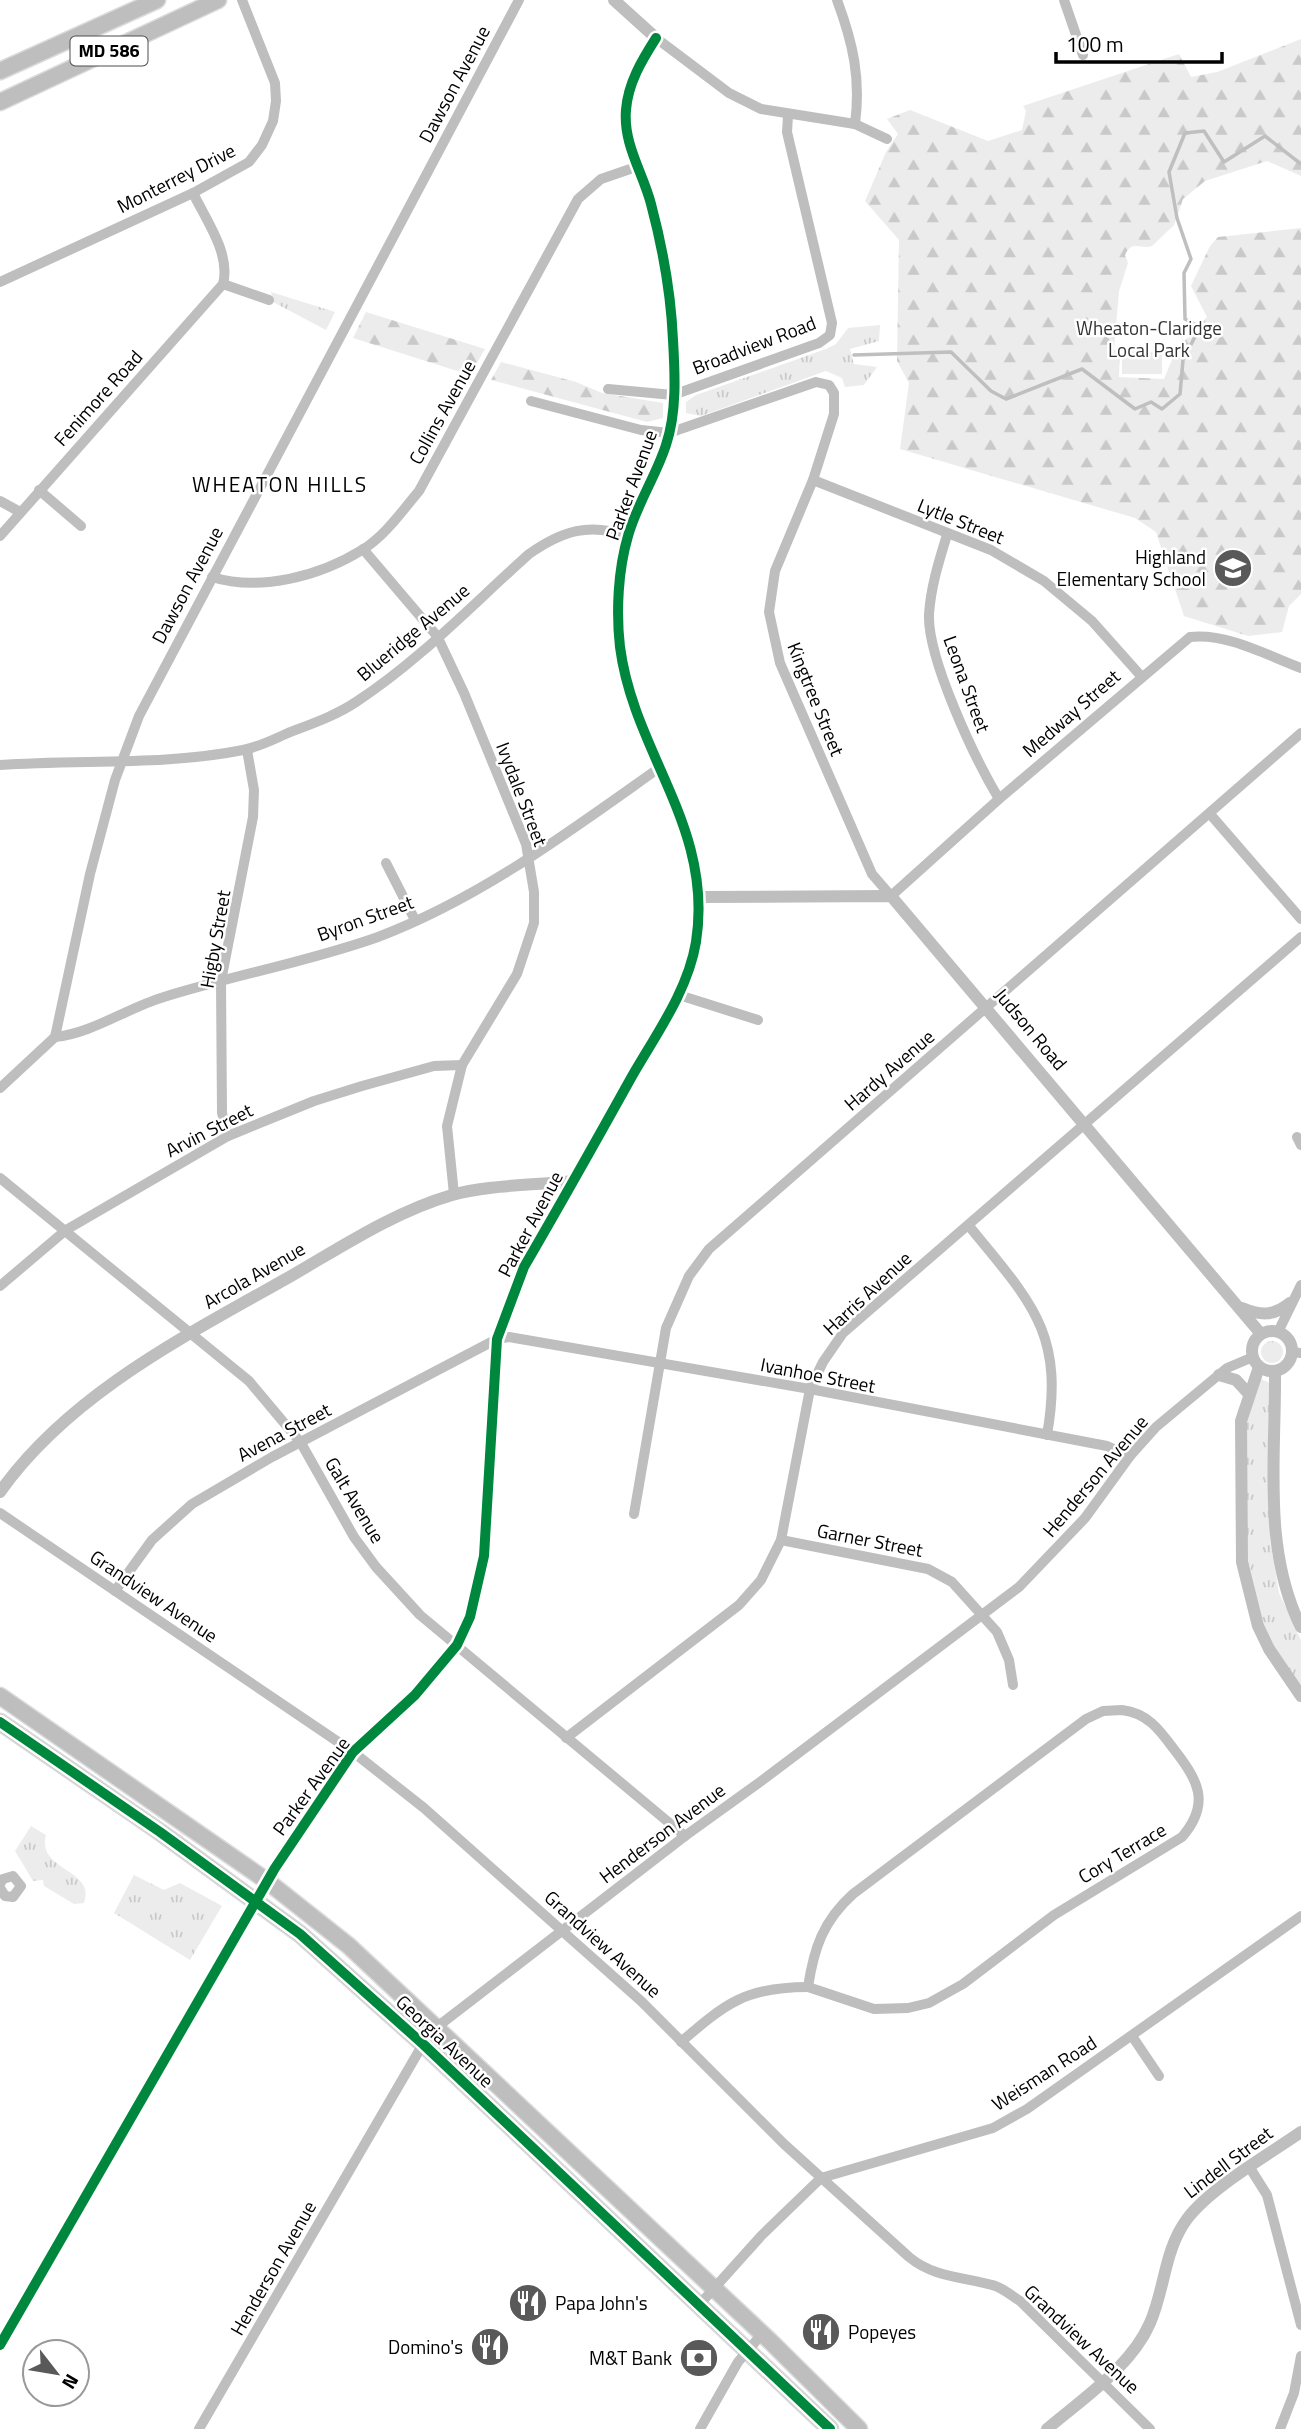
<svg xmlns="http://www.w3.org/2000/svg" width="1301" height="2429" viewBox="0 0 1301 2429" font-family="'Titillium Web',sans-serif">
<defs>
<pattern id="grass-tufts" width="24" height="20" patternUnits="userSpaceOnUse" patternTransform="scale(1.75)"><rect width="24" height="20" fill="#ececec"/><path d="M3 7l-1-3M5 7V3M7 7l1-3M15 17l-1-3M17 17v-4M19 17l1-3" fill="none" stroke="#c9c9c9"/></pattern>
<pattern id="forest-firs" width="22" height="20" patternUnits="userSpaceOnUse" patternTransform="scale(1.75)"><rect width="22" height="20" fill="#ececec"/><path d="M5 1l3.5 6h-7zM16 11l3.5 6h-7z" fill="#c9c9c9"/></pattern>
</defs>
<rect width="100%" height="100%" fill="#fff"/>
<!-- grass -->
<g fill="url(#grass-tufts)">
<path d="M 271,292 L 335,312 L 326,330 L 273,302 Z"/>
<path d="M 880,325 L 879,341 L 850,349 L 854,364 L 877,367 L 864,385 L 845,387 L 842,378 L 826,371 L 701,416 L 686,413 L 686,402 L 696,395 L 826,349 L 836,344 L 848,328 Z"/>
<circle cx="1272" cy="1352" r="11"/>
<path d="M 1261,1379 L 1270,1383 L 1270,1541 L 1279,1593 L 1301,1640 L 1301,1687 L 1275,1651 L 1265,1630 L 1247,1562 L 1247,1416 Z"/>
<path d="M 31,1826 L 46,1835 C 36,1871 97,1869 84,1903 L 74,1904 L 44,1886 L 43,1880 L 33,1881 L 15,1851 Z"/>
<path d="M 134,1875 L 164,1890 L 180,1883 L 222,1906 L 190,1960 L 114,1913 Z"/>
</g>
<!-- forest -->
<g fill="url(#forest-firs)">
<path d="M 1301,39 L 1301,176 L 1267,161 L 1205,181 L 1183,199 L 1174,225 L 1152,246 C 1141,250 1132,239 1125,255 L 1128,263 L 1119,291 L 1114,350 L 1120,350 L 1119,377 L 1164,379 L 1176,350 L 1207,317 L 1191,286 L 1210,246 L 1218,237 L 1301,228 L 1301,594 L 1289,606 L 1282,632 L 1248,636 L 1184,616 L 1156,532 L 1135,518 L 900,449 L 909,383 L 897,361 L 899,240 L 865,201 L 886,152 L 898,134 L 887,119 L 910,110 L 988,141 L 1022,130 L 1026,111 L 1023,106 L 1179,54 L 1191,77 L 1217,72 Z"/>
<path d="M 366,312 L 485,349 L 470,375 L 353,338 Z"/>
<path d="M 501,362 L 576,382 L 602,393 L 663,403 L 663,418 L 647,422 L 491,380 Z"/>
</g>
<!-- pitch -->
<path fill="#ececec" d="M 1122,351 L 1162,352 L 1162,374 L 1122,374 Z"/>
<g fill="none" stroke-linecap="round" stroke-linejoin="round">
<!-- stream -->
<path stroke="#bfbfbf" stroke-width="3.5" d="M 854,355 L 951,352 L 991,391 L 1006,399 L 1082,369 L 1135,409 L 1151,402 L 1162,409 L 1180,394 L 1183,360 L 1200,327 L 1185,319 L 1184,273 L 1191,259 L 1177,218 L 1169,172 L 1185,133 L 1204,131 L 1224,162 L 1265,136 L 1301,164"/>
<!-- primary casing -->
<g stroke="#dbdbdb" stroke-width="19">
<g id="primary">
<path d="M 0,71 L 157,0"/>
<path d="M 0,102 L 218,0"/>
<path d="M 0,1696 L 267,1881 L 349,1946 L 770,2341 L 859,2429"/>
<path d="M 0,1722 L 160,1832 L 300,1934 L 423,2044 L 830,2429"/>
</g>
</g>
<!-- minor -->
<g stroke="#bebebe" stroke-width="10">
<path d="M 837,0 C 853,43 861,78 855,124"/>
<path d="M 1064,0 L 1083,55"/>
<path d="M 656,38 L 729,93 L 761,109 L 855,124 L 887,139"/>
<path d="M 0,282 L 193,193 L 249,162 L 262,145 L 273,121 L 276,101 L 275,83 L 242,0"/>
<path d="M 223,284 L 269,300"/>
<path d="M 608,389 L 673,395 L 819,343 L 830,335 L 832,323 L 787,132 L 788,116"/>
<path d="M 531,401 L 641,430 L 669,433 L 816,382 L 829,385 L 834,393 L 834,414 L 813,480 L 775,571 L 769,612 L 780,663 L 872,874 L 891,896 L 999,799 L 1190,637 C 1228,633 1266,655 1301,668"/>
<path d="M 813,480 L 991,550 L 1044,581 L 1092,621 L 1141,676"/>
<path d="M 39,490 L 81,526"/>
<path d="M 0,501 L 20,512"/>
<path d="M 947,535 C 939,561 931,586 929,614 C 927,658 975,759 999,799"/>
<path d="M 0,536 L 223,284 C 231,254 206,220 193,193"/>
<path d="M 363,549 L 437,636 L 464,693 L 526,844 L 534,892 L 534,923 L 517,974 L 462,1065 L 447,1126 L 454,1194"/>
<path d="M 212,577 C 260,592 320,576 362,550 C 385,536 402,511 419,491 L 578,199 L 601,179 L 636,167"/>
<path d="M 0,765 C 81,759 163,766 243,750 C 259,747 274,739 288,733 C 311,724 335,716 356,702 C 419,661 473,604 529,554 C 562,531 589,522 628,536"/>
<path d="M 1210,814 L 1301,919"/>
<path d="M 386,863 L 415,920"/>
<path d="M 679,995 L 758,1020"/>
<path d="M 55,1037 C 93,1033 127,1008 164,997 C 234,975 308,962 378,937 C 481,898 570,831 659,768"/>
<path d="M 0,1088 L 55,1037 L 90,874 L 115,780 L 139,716 L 519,0"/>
<path d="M 228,1136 L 222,1113 L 221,981 L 253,817 L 254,790 L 247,750"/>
<path d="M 1297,1137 L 1301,1145"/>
<path d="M 0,1178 L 249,1381 L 301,1443 L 354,1537 L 376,1567 L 420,1615 L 685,1836"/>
<path d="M 969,1226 C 1030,1301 1065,1332 1047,1435"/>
<path d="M 0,1286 L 66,1230 L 228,1136 L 314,1101 L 362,1086 L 434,1066 L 462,1065"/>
<path d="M 1278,1332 L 1301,1285"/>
<path d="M 1292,1352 L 1301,1353"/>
<path d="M 0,1513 L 353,1752 L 424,1808 L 641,2001 L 784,2144 L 909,2257 C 933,2277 962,2277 992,2285 C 1002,2287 1012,2296 1020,2301 L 1150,2429"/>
<path d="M 634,1514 L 666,1328 L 689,1276 L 709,1249 L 1301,733"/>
<path d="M 781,1540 L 928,1569 L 952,1582 L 997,1632 L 1009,1660 L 1013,1685"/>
<path d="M 115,1591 L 152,1540 L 192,1504 L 272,1457 L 497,1339 L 509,1337 L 810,1389 L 1107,1446 L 1130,1456"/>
<path d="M 1122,1710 C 1147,1713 1159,1729 1173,1748 C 1197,1779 1212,1802 1182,1837 L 1054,1915 L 963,1984 L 929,2003 L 908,2008 L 874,2009 L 808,1987 C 814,1948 823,1921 853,1894 L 1086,1719 L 1103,1711 Z"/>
<path d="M 566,1738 L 739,1605 L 761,1580 L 781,1540 L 810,1389 L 823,1362 L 843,1333 L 1301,937"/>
<path d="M 0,1884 L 3,1879 L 13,1876 L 21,1886 L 13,1897 L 5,1896 L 0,1888"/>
<path d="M 1132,2036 L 1159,2076"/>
<path d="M 681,2042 C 726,2003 746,1987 808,1987"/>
<path d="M 1250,2168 L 1267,2195 L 1301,2325"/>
<path d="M 700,2304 L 761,2236 L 821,2178 L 993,2128 L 1027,2109 L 1301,1916"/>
<path d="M 0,2345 L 275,1868 L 353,1752 L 415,1695 L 457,1645 L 470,1617 L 484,1556 L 497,1339 L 524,1267 L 573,1181"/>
<path d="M 199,2429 L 423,2044 L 437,2027 L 685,1836 L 760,1782 L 1019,1587 L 1085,1518 L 1130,1456 L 1156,1427 L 1227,1368 L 1253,1357"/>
<path d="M 700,2429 L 738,2362 L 762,2334"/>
<path d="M 1280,2429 L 1294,2393 L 1301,2356"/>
</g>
<!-- tertiary -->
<g stroke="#bebebe" stroke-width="12">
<path d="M 700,897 L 891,896 L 1261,1334"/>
<path d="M 1242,1308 C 1261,1316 1274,1316 1290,1303"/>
<circle cx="1272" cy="1351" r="20"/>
<path d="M 1259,1367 L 1241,1421 L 1242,1562 L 1258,1626 L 1269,1649 L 1301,1696"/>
<path d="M 1275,1371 C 1276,1456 1262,1549 1301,1627"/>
<path d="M 1219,1375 L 1236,1380 L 1248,1393"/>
<path d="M 0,1492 C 70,1393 189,1334 291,1276 C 343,1246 394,1212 452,1195 C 485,1185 538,1185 573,1181 C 597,1139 621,1096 645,1054 C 665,1019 688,984 696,944 C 716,835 635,751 620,648 C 616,613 617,567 629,533 C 640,503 657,474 666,443 C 676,411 675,374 673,341 C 671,294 664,248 651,203 C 642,172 623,144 626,110 C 628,83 642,60 656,38 L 614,0"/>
<path d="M 1047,2429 C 1082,2399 1131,2367 1150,2323 C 1165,2289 1164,2250 1187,2219 C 1210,2188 1268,2155 1301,2132"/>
</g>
<!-- primary -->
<use href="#primary" stroke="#bebebe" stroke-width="16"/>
<!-- cycleway casing -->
<g stroke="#fff" stroke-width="15">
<g id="cycleway">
<path d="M 0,1722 L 160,1832 L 300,1934 L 423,2044 L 830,2429"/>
<path d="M 0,2345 L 275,1868 L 353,1752 L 415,1695 L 457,1645 L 470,1617 L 484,1556 L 497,1339 L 524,1267 C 560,1205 596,1141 631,1078 C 655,1036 688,991 696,942 C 714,827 634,754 620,647 C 616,612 618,570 628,536 C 637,504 656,476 666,445 C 677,412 675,374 673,340 C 671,294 663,249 651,204 C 643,173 623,144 626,110 C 628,83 642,60 656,38"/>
</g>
</g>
<!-- cycleway -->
<use href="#cycleway" stroke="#00873e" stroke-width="10"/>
</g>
<!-- icons -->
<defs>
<g id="school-disc" transform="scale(2.0125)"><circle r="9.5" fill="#595959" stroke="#fff"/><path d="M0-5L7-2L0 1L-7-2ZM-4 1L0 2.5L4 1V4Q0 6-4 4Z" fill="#fff"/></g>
<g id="restaurant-disc" transform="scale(2.0125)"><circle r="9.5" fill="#595959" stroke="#fff"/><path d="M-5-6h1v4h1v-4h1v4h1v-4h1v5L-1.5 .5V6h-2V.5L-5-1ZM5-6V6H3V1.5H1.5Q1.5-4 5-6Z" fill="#fff"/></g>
<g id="bank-disc" transform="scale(2.0125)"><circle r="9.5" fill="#595959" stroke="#fff"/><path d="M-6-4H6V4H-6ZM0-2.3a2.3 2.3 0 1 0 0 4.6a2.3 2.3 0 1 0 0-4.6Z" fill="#fff"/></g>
</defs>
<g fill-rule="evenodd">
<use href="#school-disc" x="1233" y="568"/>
<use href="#restaurant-disc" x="528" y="2303"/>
<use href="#restaurant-disc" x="821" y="2332"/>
<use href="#restaurant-disc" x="490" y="2347"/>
<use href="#bank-disc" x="699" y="2358"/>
</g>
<g text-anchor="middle" stroke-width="5" stroke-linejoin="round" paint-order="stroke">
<!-- shield labels -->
<rect fill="#fff" stroke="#4c4c4c" stroke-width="2" x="70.5" y="36.5" width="77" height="29" rx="5"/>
<g font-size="18" font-weight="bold" fill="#000">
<text x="109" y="57">MD 586</text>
</g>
<!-- street labels -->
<g font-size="19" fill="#000" stroke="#fff">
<text transform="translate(454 84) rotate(-62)" y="7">Dawson Avenue</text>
<text transform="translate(176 178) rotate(-27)" y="7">Monterrey Drive</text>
<text transform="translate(754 345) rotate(-21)" y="7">Broadview Road</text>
<text transform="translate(98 398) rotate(-48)" y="7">Fenimore Road</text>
<text transform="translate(442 412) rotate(-61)" y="7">Collins Avenue</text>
<text transform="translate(631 485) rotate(-70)" y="7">Parker Avenue</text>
<text transform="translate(961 521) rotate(22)" y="7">Lytle Street</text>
<text transform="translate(187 585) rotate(-62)" y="7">Dawson Avenue</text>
<text transform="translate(413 632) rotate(-40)" y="7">Blueridge Avenue</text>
<text transform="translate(967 684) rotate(70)" y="7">Leona Street</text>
<text transform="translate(816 699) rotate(68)" y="7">Kingtree Street</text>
<text transform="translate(1071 713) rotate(-41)" y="7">Medway Street</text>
<text transform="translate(522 794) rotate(69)" y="7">Ivydale Street</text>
<text transform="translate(365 918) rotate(-20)" y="7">Byron Street</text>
<text transform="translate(215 939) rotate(-80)" y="7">Higby Street</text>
<text transform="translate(1031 1029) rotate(50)" y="7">Judson Road</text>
<text transform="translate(889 1070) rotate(-41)" y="7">Hardy Avenue</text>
<text transform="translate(209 1130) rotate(-27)" y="7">Arvin Street</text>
<text transform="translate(530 1224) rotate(-62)" y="7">Parker Avenue</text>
<text transform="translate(254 1275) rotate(-30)" y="7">Arcola Avenue</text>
<text transform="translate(867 1293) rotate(-43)" y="7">Harris Avenue</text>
<text transform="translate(818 1375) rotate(11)" y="7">Ivanhoe Street</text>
<text transform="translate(284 1432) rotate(-28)" y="7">Avena Street</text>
<text transform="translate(1095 1476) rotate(-50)" y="7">Henderson Avenue</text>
<text transform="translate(355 1500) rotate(59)" y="7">Galt Avenue</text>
<text transform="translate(870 1540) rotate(11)" y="7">Garner Street</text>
<text transform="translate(154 1596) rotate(34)" y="7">Grandview Avenue</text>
<text transform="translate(311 1786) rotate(-54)" y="7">Parker Avenue</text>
<text transform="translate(662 1833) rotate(-37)" y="7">Henderson Avenue</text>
<text transform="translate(1122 1853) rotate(-31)" y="7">Cory Terrace</text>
<text transform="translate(603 1944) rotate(42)" y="7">Grandview Avenue</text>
<text transform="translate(445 2041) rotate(43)" y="7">Georgia Avenue</text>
<text transform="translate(1044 2073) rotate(-33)" y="7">Weisman Road</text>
<text transform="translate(1228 2162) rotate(-37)" y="7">Lindell Street</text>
<text transform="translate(273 2268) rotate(-60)" y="7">Henderson Avenue</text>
<text transform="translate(1082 2339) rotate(43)" y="7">Grandview Avenue</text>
</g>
<!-- park labels -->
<g font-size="19" fill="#333" stroke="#fff">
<text x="1149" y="335">Wheaton-Claridge<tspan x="1149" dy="22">Local Park</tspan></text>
</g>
<!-- poi labels -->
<g font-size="19" fill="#000" stroke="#fff" text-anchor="end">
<text x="1206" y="564">Highland<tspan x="1206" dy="22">Elementary School</tspan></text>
<text x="555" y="2310" text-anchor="start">Papa John's</text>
<text x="848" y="2339" text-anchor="start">Popeyes</text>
<text x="463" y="2354">Domino's</text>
<text x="672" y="2365">M&amp;T Bank</text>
</g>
<!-- neighbourhood labels -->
<g font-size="21" letter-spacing="2" fill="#000" stroke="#fff">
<text x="280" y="492">WHEATON HILLS</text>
</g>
</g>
<!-- north arrow -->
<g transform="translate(56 2373) rotate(121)"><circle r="33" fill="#ffffff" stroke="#999999" stroke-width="2"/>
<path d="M0-5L12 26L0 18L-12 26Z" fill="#595959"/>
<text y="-10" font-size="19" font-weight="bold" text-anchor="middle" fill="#000000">N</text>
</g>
<!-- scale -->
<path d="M1056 52v10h166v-10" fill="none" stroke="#000000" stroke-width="3.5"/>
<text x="1066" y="52" font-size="21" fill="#000000" stroke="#ffffff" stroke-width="5" paint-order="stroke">100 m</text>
</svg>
